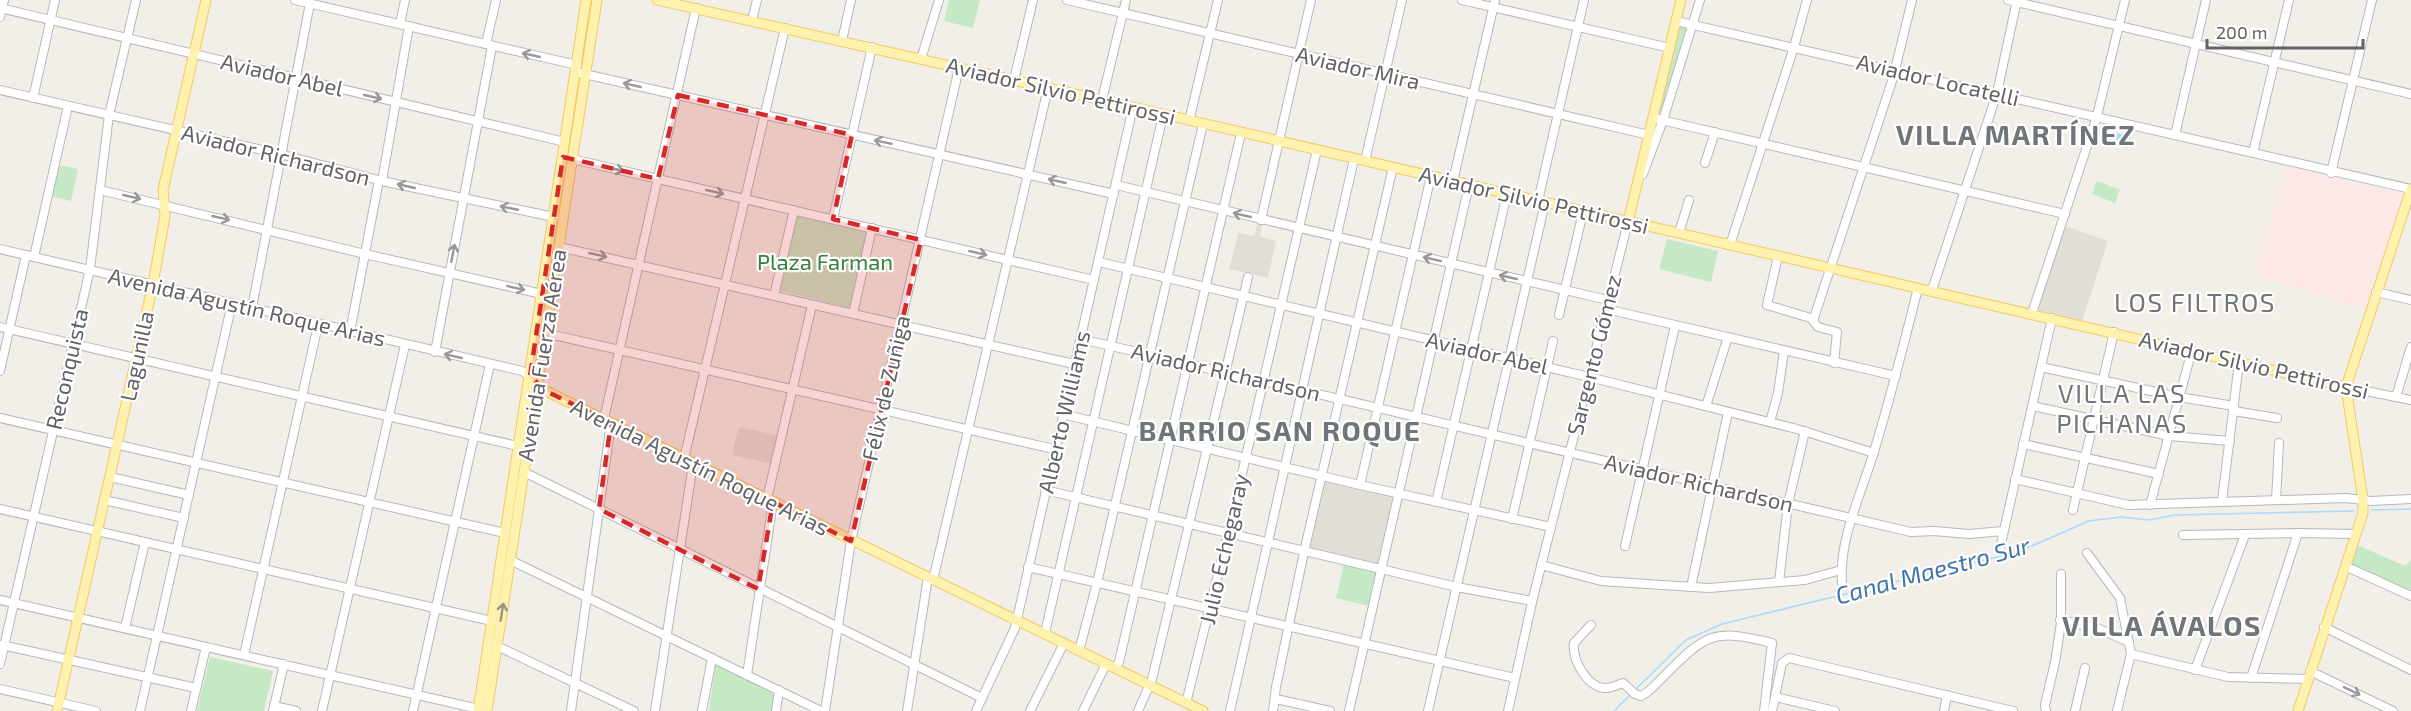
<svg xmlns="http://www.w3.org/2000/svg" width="2411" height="711" viewBox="0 0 2411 711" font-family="'Exo 2',sans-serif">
<rect width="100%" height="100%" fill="#f1efe8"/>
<!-- education -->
<g fill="#e1ded6">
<path d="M 1258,221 L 1263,222 L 1260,237 L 1276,241 L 1268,278 L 1229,269 L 1238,233 L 1254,236 Z"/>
<path d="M 2065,226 L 2108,241 L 2082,321 L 2037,310 Z"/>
<path d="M 739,427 L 780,436 L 773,464 L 732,455 Z"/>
<path d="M 1325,479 L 1396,495 L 1380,564 L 1309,548 Z"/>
</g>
<!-- medical -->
<path fill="#fce8e6" d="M 2285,166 L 2404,194 L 2367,310 L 2254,273 L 2278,197 L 2275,196 Z"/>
<!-- green -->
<g fill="#c5e8c5">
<path d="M 949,0 L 980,0 L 973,28 L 944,21 Z"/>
<path d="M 1677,25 L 1689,27 L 1661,118 L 1656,115 Z"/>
<path d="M 58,165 L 78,169 L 71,201 L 50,196 Z"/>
<path d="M 2097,181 L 2120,190 L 2115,203 L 2092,194 Z"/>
<path d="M 797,216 L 869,233 L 851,308 L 780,291 Z"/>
<path d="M 1667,239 L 1718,251 L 1711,282 L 1659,269 Z"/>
<path d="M 2355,544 L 2405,566 L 2411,560 L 2411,593 L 2348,565 Z"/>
<path d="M 1344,564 L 1376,571 L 1368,606 L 1336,598 Z"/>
<path d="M 210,657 L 273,671 L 264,711 L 197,711 Z"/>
<path d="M 716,662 L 776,693 L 773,711 L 709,711 Z"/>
</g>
<!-- water -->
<path fill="#aadaff" d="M 2112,132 L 2131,137 L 2128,148 L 2110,144 Z"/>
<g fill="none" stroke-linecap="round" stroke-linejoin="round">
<!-- stream -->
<g stroke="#aadaff" stroke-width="1.5">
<path d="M 2371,510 L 2411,509"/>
<path d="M 1636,689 L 1686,640 L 1722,624 L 2018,552 L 2089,521 L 2120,517 L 2149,520 L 2175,515 L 2354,511"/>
<path d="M 1614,711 L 1630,695"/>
</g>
<!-- minor casing -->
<g stroke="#b5b8bc" stroke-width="10">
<g id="minor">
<path d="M 295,0 L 577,65"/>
<path d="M 1067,0 L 1649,135"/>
<path d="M 1462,0 L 1670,48"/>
<path d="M 2008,0 L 2411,94"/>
<path d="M 0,8 L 565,142"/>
<path d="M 0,17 L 4,0"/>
<path d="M 752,20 L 757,0"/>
<path d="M 1676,21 L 2411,189"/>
<path d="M 400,24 L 405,0"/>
<path d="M 842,41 L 851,0"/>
<path d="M 486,44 L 496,0"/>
<path d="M 921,59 L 939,0"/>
<path d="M 580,73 L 1114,194"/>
<path d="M 1014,80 L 1033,0"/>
<path d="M 0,90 L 280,154 L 382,181 L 554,217"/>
<path d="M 33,98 L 55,0"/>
<path d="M 1102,100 L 1126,0"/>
<path d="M 1653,118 L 2065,214"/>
<path d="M 1189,121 L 1218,0"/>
<path d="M 2175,135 L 2206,0"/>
<path d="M 2253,153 L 2289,0"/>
<path d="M 572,159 L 1094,280"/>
<path d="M 1365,161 L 1402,0"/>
<path d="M 1705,163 L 1715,132"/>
<path d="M 2331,173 L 2372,0"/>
<path d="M 1643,174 L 1663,120 L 1700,0"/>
<path d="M 382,181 L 409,26"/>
<path d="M 1453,181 L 1495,0"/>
<path d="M 1116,185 L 1608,300"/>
<path d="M 100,190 L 365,254 L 542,294"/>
<path d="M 1538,201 L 1584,0"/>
<path d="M 833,219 L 872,47"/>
<path d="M 1261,220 L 1311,0"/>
<path d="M 1679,233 L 1689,200"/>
<path d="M 1730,245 L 1794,47 L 1807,0"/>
<path d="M 559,247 L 1074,364"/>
<path d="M 0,249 L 522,371 L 530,376"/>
<path d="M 1778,256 L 1767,305 L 1814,319"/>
<path d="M 34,257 L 68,106"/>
<path d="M 1099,262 L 1589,377 L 1797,429 L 1874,453"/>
<path d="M 1932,290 L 1997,93 L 2017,0"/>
<path d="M 2376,292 L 2411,300"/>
<path d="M 774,296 L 794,210"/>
<path d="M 252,308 L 310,3"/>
<path d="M 1606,309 L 1896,376"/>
<path d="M 2032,313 L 2097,116 L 2125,0"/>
<path d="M 853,314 L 872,228"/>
<path d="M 1559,315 L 1583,212"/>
<path d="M 0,327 L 522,447"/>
<path d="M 350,332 L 379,180"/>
<path d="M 545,333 L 1054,449"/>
<path d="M 1081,339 L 1911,532 L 1934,531 L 1969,534 L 2003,531"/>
<path d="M 435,352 L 492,46"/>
<path d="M 1834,363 L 1837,332 L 1818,327 L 1813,321 L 1893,78 L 1912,0"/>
<path d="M 2041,367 L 2179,397 L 2234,406"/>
<path d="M 0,371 L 26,255"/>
<path d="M 2346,387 L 2411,400"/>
<path d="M 2396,397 L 2411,347"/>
<path d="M 1706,406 L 1728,337"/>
<path d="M 2032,406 L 2169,436 L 2230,441"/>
<path d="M 2234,411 L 2277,418"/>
<path d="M 1062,414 L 1360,485 L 1551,527"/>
<path d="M 0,418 L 505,533"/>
<path d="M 604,419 L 696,8"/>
<path d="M 1770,422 L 1778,393 L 1784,351"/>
<path d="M 2023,444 L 2159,474"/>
<path d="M 684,459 L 785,28"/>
<path d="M 524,472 L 982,698"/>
<path d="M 110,477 L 189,495"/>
<path d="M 2015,479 L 2128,505 L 2346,498 L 2371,501 L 2411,499"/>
<path d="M 1360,485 L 1431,176"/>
<path d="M 1045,490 L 1457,587 L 1532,601"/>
<path d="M 767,499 L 812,305"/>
<path d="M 104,500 L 184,518"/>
<path d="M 2276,500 L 2279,443"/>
<path d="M 2222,501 L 2239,362"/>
<path d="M 1436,502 L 1507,194"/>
<path d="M 2150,505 L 2192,350"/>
<path d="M 0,509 L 492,621"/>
<path d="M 2073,510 L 2114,332"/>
<path d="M 1512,519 L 1553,341"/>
<path d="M 2183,535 L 2298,533 L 2356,534"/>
<path d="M 1625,546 L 1675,326"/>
<path d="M 2000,548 L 2052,318"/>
<path d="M 2087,553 L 2120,598 L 2131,654"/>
<path d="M 510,560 L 821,711"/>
<path d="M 1541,565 L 1601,581 L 1709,588 L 1805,580 L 1841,570"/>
<path d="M 2345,566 L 2411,596"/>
<path d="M 1028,567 L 1515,678"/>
<path d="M 933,580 L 1048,88"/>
<path d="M 1779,582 L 1788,504 L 1805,431"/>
<path d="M 1842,583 C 1839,539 1860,497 1873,455 C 1890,400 1904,344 1918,288"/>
<path d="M 1691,587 L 1728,412"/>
<path d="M 0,600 L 479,709"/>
<path d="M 2060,620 L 2097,628 L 2129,642"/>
<path d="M 1591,625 L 1574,643 C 1572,659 1586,686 1604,688 C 1611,689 1616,685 1623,683 L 1635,694 L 1641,696 C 1650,692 1658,682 1665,675 C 1706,634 1713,628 1772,643 L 1764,711"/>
<path d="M 2324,627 L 2411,670"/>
<path d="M 125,628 L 145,542"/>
<path d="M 1045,633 L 1163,115"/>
<path d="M 2,645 L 196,688"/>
<path d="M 497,646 L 634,711"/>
<path d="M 1079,651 L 1097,583 L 1203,124"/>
<path d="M 244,655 L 318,325"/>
<path d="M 0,664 L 90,269 L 109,115 L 136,0"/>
<path d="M 1115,668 L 1119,662 L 1241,133"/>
<path d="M 2195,670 L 2245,535"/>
<path d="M 2310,671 L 2393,711"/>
<path d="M 747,675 L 773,502"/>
<path d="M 2251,678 L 2298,533"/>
<path d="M 0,689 L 96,711"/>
<path d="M 1775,697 L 1835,711"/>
<path d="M 1276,699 L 1330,711"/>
<path d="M 1186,703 L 1228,534 L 1317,150"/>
<path d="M 274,706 L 296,711"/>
<path d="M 140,711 L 232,303"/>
<path d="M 191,711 L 206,647"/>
<path d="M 273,711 L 284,664"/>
<path d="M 322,711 L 405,345"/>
<path d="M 413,711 L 490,364"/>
<path d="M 571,711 L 611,423"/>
<path d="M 655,711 L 693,464"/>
<path d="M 702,711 L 712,658"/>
<path d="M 776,711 L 779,690"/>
<path d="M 825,711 L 851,541 L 959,68"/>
<path d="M 907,711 L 928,577"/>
<path d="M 976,711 L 1015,628 L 1133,107"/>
<path d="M 1030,711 L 1064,643"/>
<path d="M 1083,711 L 1106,664"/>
<path d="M 1138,711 L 1152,679 L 1248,277"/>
<path d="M 1230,711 L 1354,159"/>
<path d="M 1273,711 L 1276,687 L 1304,552 L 1393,167"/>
<path d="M 1349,711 L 1469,185"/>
<path d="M 1428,711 L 1545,203"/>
<path d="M 1508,711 L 1533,598 L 1628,222"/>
<path d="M 1772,711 L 1782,663 L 1789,658 L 2013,711"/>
<path d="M 1944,711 L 1947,695"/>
<path d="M 2046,711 L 2045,705 L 2055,662 L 2061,623 L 2061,574"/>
<path d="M 2075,711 L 2085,668"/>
<path d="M 2117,711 L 2131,654 L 2228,677 L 2308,679"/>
</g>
</g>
<!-- major casing -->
<g stroke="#f2c960" stroke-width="11">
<g id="major">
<path d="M 657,0 L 1102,100 L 2346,387"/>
<path d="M 1628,222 L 1681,0"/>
<path d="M 530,376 L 537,386 L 544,390 L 1203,711"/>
<path d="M 57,711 L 153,284 L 165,216 L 163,190 L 206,0"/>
<path d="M 478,711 L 586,0"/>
<path d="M 487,711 L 597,0"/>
<path d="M 2298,711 L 2363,513 L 2363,500 L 2346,387 L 2411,189"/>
</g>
</g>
<!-- minor -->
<use href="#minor" stroke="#fff" stroke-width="8"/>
<!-- major -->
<use href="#major" stroke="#fff2af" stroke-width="9"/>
</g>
<!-- one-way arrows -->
<defs><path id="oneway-shaft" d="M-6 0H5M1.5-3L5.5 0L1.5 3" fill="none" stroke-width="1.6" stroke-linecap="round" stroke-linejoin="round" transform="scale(1.5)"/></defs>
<g stroke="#979a9d">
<use href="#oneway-shaft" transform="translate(531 55) rotate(-167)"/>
<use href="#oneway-shaft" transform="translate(632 85) rotate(-167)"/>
<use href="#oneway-shaft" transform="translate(373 97) rotate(13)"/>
<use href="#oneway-shaft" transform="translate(883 142) rotate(-168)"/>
<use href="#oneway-shaft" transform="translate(615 169) rotate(13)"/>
<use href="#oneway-shaft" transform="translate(1057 181) rotate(-167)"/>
<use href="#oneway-shaft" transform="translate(406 186) rotate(-167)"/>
<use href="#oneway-shaft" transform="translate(715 192) rotate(13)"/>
<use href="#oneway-shaft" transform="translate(132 197) rotate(13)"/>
<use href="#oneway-shaft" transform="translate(509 208) rotate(-169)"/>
<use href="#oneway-shaft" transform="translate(1242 215) rotate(-167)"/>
<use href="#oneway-shaft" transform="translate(221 218) rotate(13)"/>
<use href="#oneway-shaft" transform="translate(453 253) rotate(-79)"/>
<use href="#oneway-shaft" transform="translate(978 253) rotate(13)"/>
<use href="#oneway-shaft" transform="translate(598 255) rotate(13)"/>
<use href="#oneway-shaft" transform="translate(1432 259) rotate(-167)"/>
<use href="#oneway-shaft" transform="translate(1508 277) rotate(-167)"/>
<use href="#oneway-shaft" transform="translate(516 288) rotate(13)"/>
<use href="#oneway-shaft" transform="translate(453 356) rotate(-167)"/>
<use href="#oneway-shaft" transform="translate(2352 691) rotate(26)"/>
</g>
<use stroke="#979581" href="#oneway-shaft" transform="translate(502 612) rotate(-81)"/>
<!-- marked area -->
<path fill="#d62828" fill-opacity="0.2" stroke="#d62828" stroke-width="4.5" stroke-dasharray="12 8" stroke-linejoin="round" d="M 678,95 L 852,135 L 833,219 L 921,240 L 851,541 L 773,502 L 758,589 L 599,509 L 611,423 L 544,390 L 530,376 L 563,157 L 658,179 Z"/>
<g text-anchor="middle" stroke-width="4.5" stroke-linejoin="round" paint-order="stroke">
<!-- street labels -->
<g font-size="22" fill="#5f6368" stroke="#fff">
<text transform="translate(1358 68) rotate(13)" y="8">Aviador Mira</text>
<text transform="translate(282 75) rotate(13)" y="8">Aviador Abel</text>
<text transform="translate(1938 80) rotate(13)" y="8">Aviador Locatelli</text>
<text transform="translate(1061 91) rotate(13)" y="8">Aviador Silvio Pettirossi</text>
<text transform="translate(276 155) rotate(14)" y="8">Aviador Richardson</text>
<text transform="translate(1534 200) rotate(13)" y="8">Aviador Silvio Pettirossi</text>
<text transform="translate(247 307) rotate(13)" y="8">Avenida Agustín Roque Arias</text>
<text transform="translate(1487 353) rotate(13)" y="8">Aviador Abel</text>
<text transform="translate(542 355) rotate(-81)" y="8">Avenida Fuerza Aérea</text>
<text transform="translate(1594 355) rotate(-76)" y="8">Sargento Gómez</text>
<text transform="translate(137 356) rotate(-78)" y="8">Lagunilla</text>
<text transform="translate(2254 365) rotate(13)" y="8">Aviador Silvio Pettirossi</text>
<text transform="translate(67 369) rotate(-77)" y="8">Reconquista</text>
<text transform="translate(1226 372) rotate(13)" y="8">Aviador Richardson</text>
<text transform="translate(886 388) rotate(-77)" y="8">Félix de Zuñiga</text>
<text transform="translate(1064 412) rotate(-77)" y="8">Alberto Williams</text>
<text transform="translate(700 467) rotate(26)" y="8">Avenida Agustín Roque Arias</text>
<text transform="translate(1699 483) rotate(13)" y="8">Aviador Richardson</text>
<text transform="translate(1224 549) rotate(-77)" y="8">Julio Echegaray</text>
</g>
<!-- park labels -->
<g font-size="22" fill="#348238" stroke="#fff">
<text x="825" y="270">Plaza Farman</text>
</g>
<!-- water labels -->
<g font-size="24" font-style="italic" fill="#4174aa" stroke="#fff">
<text transform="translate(1933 571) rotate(-15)" y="8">Canal Maestro Sur</text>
</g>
<!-- quarter labels -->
<g font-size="26" letter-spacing="1.5" fill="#70757a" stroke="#fff">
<text x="2195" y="312">LOS FILTROS</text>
<text x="2122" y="403">VILLA LAS<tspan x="2122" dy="30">PICHANAS</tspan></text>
</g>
<!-- district labels -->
<g font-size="28" font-weight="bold" letter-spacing="1.5" fill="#70757a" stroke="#fff">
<text x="2016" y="145">VILLA MARTÍNEZ</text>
<text x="1280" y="441">BARRIO SAN ROQUE</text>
<text x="2162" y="636">VILLA ÁVALOS</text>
</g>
</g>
<!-- scale -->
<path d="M2207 39v9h156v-9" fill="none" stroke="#5f6368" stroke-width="3"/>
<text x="2216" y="39" font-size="18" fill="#5f6368" stroke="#ffffff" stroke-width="4.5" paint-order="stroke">200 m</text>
</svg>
